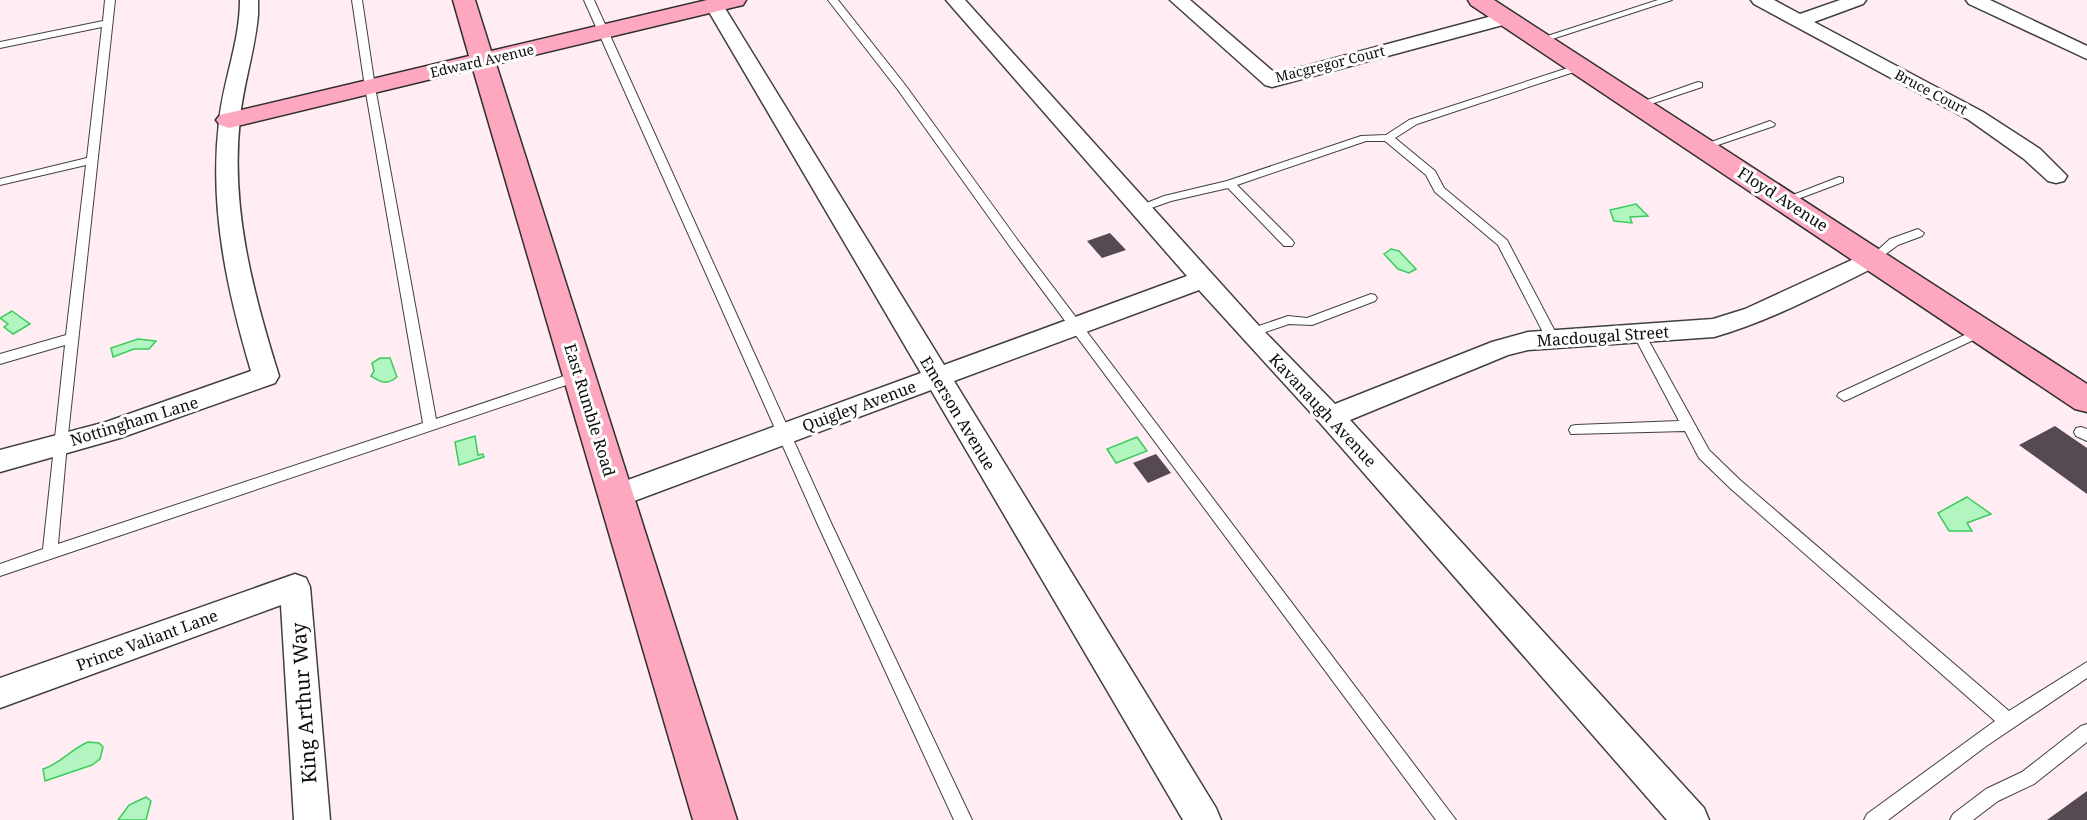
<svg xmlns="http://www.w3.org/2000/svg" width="2087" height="820" viewBox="0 0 2087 820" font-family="'Noto Serif',serif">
<rect width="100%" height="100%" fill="#ffedf3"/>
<!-- water -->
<g fill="#b2f5c0" stroke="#3acc5c" stroke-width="1.5">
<path d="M 1636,204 L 1648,216 L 1630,217 L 1632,223 L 1614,221 L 1610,210 Z"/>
<path d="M 1391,249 L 1399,251 L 1416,269 L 1409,273 L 1398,269 L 1384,254 Z"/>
<path d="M 12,311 L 30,324 L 13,334 L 4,327 L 8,324 L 0,318 Z"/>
<path d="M 138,339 L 156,341 L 149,349 L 134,349 L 113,357 L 111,348 Z"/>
<path d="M 380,358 L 390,358 L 397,377 C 386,386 381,382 371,376 L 374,371 L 372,363 Z"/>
<path d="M 475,436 L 478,455 L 483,454 L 484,457 L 459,465 L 455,442 Z"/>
<path d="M 1137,437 L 1147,451 L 1116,463 L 1107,449 Z"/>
<path d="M 1967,497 L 1991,514 L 1967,523 L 1972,531 L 1949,531 L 1938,513 Z"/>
<path d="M 88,742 L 99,743 L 103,747 L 100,759 L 92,765 L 45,781 L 43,769 C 60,764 71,749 88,742 Z"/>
<path d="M 146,797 L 151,801 L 146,820 L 118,820 L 129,805 Z"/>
</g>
<!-- building -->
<g fill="#554953">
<path d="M 1110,233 L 1126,250 L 1102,258 L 1087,241 Z"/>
<path d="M 2055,426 L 2087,448 L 2087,494 L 2019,445 Z"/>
<path d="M 1156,454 L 1171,473 L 1148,483 L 1133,463 Z"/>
<path d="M 2087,791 L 2087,820 L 2047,820 Z"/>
</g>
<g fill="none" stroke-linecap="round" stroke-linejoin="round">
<!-- lane casing -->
<g stroke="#404040" stroke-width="2">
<g id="lane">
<path d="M 105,0 L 115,0 L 67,444 L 58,544 L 423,423 L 365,87 L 352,0 L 362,0 L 375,87 L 436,419 L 579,371 L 586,376 L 584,379 L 0,576 L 0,564 L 43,549 L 65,345 L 0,364 L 0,354 L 66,335 L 86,165 L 0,185 L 0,179 L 87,158 L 102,27 L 0,48 L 0,42 L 103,21 Z"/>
<path d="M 584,0 L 594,0 L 832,525 L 972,820 L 954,820 L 818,525 Z"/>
<path d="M 828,0 L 838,0 L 906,86 L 1019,242 L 1456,820 L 1436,820 L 1011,248 L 898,90 Z"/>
<path d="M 1658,0 L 1672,0 L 1543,42 L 1535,40 Z"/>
<path d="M 1580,64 L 1585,67 L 1583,69 L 1417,124 L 1395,138 L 1435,171 L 1444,188 L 1507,240 L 1559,339 L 1558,342 L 1548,342 L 1498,245 L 1435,192 L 1426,175 L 1385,141 L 1366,141 L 1237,185 L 1292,240 L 1294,243 L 1292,246 L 1284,246 L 1228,188 L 1171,201 L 1140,212 L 1134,208 L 1164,196 L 1227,181 L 1361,136 L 1386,135 L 1409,120 Z"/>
<path d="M 1698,82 L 1702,83 L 1702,87 L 1642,107 L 1634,107 L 1633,105 Z"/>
<path d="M 1770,121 L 1775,124 L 1774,126 L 1706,149 L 1698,149 L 1697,147 Z"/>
<path d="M 1839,177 L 1843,178 L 1843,182 L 1790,202 L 1786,203 L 1780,200 Z"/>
<path d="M 1918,229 L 1924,233 L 1922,236 L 1898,245 L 1875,262 L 1869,258 L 1890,239 Z"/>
<path d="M 1371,294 L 1375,295 L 1377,298 L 1375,301 L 1312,325 L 1289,324 L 1251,337 L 1245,333 L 1247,330 L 1288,316 L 1307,318 Z"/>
<path d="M 1982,327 L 1986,328 L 1988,331 L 1986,334 L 1849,399 L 1844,401 L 1837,396 L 1839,393 Z"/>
<path d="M 1639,330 L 1645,334 L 1709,450 L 1740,480 L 2009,711 L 2087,662 L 2087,678 L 1985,747 L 1888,820 L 1864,820 L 1867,814 L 1995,721 L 1730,488 L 1699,458 L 1685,431 L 1571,434 L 1569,430 L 1571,426 L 1576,425 L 1679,421 L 1633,334 Z"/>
<path d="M 2081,427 L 2087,429 L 2087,441 L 2076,436 L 2074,432 L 2076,428 Z"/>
<path d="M 2087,724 L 2087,742 L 2034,784 L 1998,801 L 1973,820 L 1950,820 L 1953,814 L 1986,789 L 2022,772 L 2081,726 Z"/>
</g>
</g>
<!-- street casing -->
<g stroke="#404040" stroke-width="3">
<g id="street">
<path d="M 240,0 L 258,0 L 258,15 C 255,51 243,84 240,119 C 230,207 253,293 279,376 L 275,383 L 120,438 L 0,472 L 0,450 L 106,422 L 251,371 C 227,290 209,208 219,122 C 223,81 240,42 240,0 Z"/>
<path d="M 712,0 L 720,1 L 723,5 L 944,365 L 1187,276 L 946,0 L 965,0 L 1260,327 L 1335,404 L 1492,342 L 1528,332 L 1713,319 L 1745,309 L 1867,253 L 1875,250 L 1883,253 L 1887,258 L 1883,263 C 1828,290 1773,320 1714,337 L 1528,350 L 1508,355 L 1350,420 L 1704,808 L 1709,820 L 1667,820 L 1321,424 L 1199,290 L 954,381 L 1216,808 L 1221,820 L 1183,820 L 931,390 L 626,504 L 616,507 L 606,504 L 602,496 L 606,488 L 921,373 L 705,5 Z"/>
<path d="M 1170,0 L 1190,0 L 1276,74 L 1507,12 L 1514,14 L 1516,18 L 1514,22 L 1272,87 L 1265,85 Z"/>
<path d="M 1751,0 L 1774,0 L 1800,14 L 1840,0 L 1866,0 L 1863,4 L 1814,22 L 1983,112 L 2040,149 L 2067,176 L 2064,181 L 2056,183 L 2048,181 L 2024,159 L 1969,120 L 1754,4 Z"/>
<path d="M 1966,0 L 1990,0 L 2087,46 L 2087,59 L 1969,4 Z"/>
<path d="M 295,574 L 306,578 L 310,587 L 330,820 L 294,820 L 281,605 L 0,708 L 0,678 Z"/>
</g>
</g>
<!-- secondary casing -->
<g stroke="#2f2f2f" stroke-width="3">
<g id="secondary">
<path d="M 453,0 L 475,0 L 491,51 L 707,0 L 746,0 L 743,5 L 496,64 L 737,820 L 693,820 L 473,69 L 229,128 L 220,125 L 216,120 L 220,115 L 469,56 Z"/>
<path d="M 1468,0 L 1494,0 L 2087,384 L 2087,412 L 2075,409 L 1471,5 Z"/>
</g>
</g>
<!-- lane -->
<use href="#lane" fill="#fff" fill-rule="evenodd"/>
<!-- street -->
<use href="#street" fill="#fff" fill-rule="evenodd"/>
<!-- secondary -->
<use href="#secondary" fill="#fea8c0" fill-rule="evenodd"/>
</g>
<g text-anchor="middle" stroke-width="6" stroke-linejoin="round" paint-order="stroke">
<!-- far-street labels -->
<g font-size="14" fill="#0d0d0d" stroke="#fff">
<text transform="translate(482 61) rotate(-13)" y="5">Edward Avenue</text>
<text transform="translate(1330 64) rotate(-14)" y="5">Macgregor Court</text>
<text transform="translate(1931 92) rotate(28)" y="5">Bruce Court</text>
</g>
<!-- street labels -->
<g font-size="16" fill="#0d0d0d" stroke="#fff">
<text transform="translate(1783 199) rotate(33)" y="6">Floyd Avenue</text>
<text transform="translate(1603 336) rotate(-4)" y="6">Macdougal Street</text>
<text transform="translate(859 406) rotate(-20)" y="6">Quigley Avenue</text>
<text transform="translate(590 410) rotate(73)" y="6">East Rumble Road</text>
<text transform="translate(1323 410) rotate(47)" y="6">Kavanaugh Avenue</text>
<text transform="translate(958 413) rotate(59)" y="6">Emerson Avenue</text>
<text transform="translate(134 421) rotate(-17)" y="6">Nottingham Lane</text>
<text transform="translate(147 640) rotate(-20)" y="6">Prince Valiant Lane</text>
</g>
<!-- near-street labels -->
<g font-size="20" fill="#0d0d0d" stroke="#fff">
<text transform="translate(304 703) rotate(-94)" y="7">King Arthur Way</text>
</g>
</g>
</svg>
